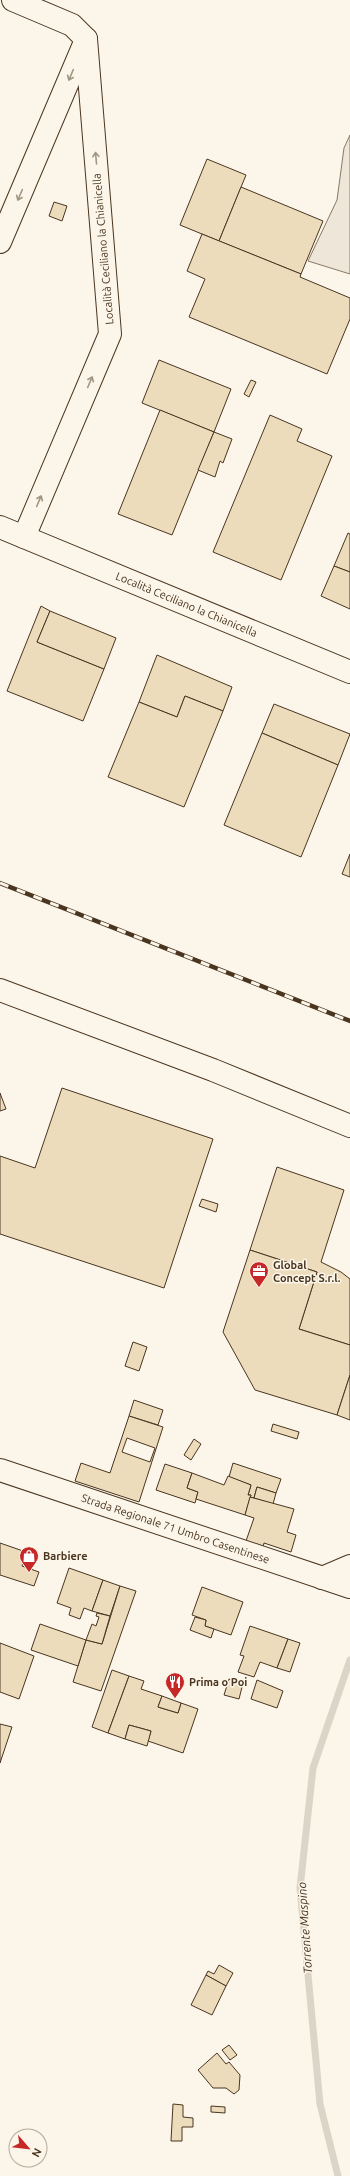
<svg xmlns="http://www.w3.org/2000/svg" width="350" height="2176" viewBox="0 0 350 2176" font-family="Ubuntu,sans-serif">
<rect width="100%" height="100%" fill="#fbf6e9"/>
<!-- green -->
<path fill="#ede6d9" stroke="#887966" d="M 350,135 L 350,274 L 308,261 L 337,200 L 344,148 Z"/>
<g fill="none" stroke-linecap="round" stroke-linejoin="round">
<!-- stream -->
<path stroke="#dcd4c6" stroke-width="7" d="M 338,2176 L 320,2104 L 300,1888 L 313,1768 L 350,1660"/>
</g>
<!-- building -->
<g fill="#ecdcbc" stroke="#4a3520" fill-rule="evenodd">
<path d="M 207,159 L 246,175 L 219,241 L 180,225 Z"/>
<path d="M 241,187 L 323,221 L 301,274 L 219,241 Z"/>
<path d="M 54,202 L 67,206 L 62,221 L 49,216 Z"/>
<path d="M 202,234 L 301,274 L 300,277 L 350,298 L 350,319 L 327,374 L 189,317 L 205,279 L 187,271 Z"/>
<path d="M 159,360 L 231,389 L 214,432 L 142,403 Z"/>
<path d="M 251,380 L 256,382 L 249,397 L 244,394 Z"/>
<path d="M 160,410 L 214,432 L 172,535 L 118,514 Z"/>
<path d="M 270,415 L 302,429 L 297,441 L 332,456 L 281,580 L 213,552 Z"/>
<path d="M 214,432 L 232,439 L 223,463 L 220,461 L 215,477 L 198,470 Z"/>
<path d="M 348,533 L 350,534 L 350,572 L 334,566 Z"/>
<path d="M 334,566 L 350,572 L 350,609 L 321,596 Z"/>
<path d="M 41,606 L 50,611 L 37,642 L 104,669 L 83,721 L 7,691 Z"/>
<path d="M 50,611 L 116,638 L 104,669 L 37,642 Z"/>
<path d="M 157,655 L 232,687 L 223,711 L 185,696 L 177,717 L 139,702 Z"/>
<path d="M 185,696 L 223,711 L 184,807 L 108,777 L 139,702 L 177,717 Z"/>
<path d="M 274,704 L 350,734 L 338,765 L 262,733 Z"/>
<path d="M 262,733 L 338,765 L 301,857 L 224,825 Z"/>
<path d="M 350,854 L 350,877 L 342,874 Z"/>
<path d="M 62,1088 L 213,1139 L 164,1288 L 0,1234 L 0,1156 L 35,1168 Z"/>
<path d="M 0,1093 L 6,1109 L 0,1111 Z"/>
<path d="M 277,1167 L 344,1190 L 321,1262 L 341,1272 L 350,1279 L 350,1345 L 299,1329 L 317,1272 L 250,1250 Z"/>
<path d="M 202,1199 L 218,1204 L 216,1212 L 199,1206 Z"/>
<path d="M 250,1250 L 317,1272 L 299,1329 L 350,1345 L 350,1375 L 337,1415 L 255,1390 L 223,1332 Z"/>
<path d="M 133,1342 L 147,1347 L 139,1371 L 125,1366 Z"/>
<path d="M 350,1375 L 350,1420 L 337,1415 Z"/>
<path d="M 134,1400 L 163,1410 L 158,1425 L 129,1416 Z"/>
<path d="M 129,1416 L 163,1427 L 139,1502 L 75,1481 L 81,1463 L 110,1473 ZM 127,1438 L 155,1448 L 150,1462 L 122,1452 Z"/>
<path d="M 273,1424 L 299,1432 L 297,1439 L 271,1431 Z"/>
<path d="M 194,1439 L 201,1444 L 191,1460 L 184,1455 Z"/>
<path d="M 233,1463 L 281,1479 L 276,1493 L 257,1487 L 254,1498 L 250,1497 L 251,1495 L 248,1495 L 251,1485 L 229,1477 Z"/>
<path d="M 165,1464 L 192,1473 L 187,1488 L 198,1492 L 195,1503 L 156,1490 Z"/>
<path d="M 192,1473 L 224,1485 L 228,1476 L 251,1485 L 248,1495 L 251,1495 L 245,1515 L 196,1499 L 198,1492 L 187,1488 Z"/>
<path d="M 257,1487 L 276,1493 L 273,1504 L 254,1498 Z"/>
<path d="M 250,1497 L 294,1509 L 287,1532 L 296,1535 L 291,1552 L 264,1543 L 263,1547 L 246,1541 L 254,1518 L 245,1515 Z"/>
<path d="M 0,1543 L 26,1552 L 22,1566 L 39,1572 L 34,1586 L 0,1575 Z"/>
<path d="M 69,1568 L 103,1580 L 92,1611 L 84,1608 L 80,1619 L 69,1615 L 71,1608 L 57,1603 Z"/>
<path d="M 103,1580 L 120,1586 L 110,1616 L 92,1611 Z"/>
<path d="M 120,1586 L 136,1591 L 101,1691 L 73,1682 L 86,1640 L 102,1644 Z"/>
<path d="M 202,1587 L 243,1602 L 231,1635 L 205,1626 L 206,1620 L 192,1615 Z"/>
<path d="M 97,1613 L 110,1616 L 102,1644 L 86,1640 L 92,1624 L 96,1626 L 99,1617 L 96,1616 Z"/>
<path d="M 195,1617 L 206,1620 L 205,1626 L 214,1629 L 211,1638 L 190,1630 Z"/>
<path d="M 40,1624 L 86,1640 L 78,1666 L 31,1650 Z"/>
<path d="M 250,1626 L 288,1639 L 277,1668 L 260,1662 L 254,1677 L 238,1672 L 244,1656 L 240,1655 Z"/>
<path d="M 288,1639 L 300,1643 L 290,1672 L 277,1668 Z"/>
<path d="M 0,1643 L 34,1656 L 19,1699 L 0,1692 Z"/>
<path d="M 112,1670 L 129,1676 L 108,1733 L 92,1727 Z"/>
<path d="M 129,1676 L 144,1681 L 141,1689 L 162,1696 L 158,1707 L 178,1713 L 181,1703 L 198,1709 L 183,1753 L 148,1741 L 151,1731 L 129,1725 L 125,1739 L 108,1733 Z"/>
<path d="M 229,1679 L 243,1683 L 239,1699 L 224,1695 Z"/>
<path d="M 257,1680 L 283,1691 L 277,1708 L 251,1699 Z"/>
<path d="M 162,1696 L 181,1703 L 178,1713 L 158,1707 Z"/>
<path d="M 0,1724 L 12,1727 L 0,1763 Z"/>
<path d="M 129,1725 L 151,1731 L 147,1746 L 125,1739 Z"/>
<path d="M 219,1965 L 233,1973 L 226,1986 L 206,1975 L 208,1971 L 214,1974 Z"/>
<path d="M 206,1975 L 226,1986 L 212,2015 L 191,2005 Z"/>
<path d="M 229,2045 L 237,2055 L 230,2060 L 222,2050 Z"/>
<path d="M 217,2053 L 226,2064 L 229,2062 L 240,2075 L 239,2090 L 234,2094 L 226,2088 L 213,2088 L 198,2070 Z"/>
<path d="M 173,2104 L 183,2105 L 183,2117 L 193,2118 L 193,2127 L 182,2127 L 182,2141 L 171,2141 Z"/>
<path d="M 211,2106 L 225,2107 L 225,2113 L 211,2112 Z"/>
</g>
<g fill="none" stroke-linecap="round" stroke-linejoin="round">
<!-- minor casing -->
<g stroke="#4a3520" stroke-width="24">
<g id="minor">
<path d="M 13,0 L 72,25 L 86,39"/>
<path d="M 0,242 L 85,42"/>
<path id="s1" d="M 0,527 L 350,672"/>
<path d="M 24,537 L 110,334 L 86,39"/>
<path d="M 0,990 L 213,1070 L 350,1126"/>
<path d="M 322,1578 L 350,1566"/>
</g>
</g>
<!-- major casing -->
<g stroke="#4a3520" stroke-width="24">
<g id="major">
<path id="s2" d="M 0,1470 L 350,1587"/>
</g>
</g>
<!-- minor -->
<use href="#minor" stroke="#fbf6e9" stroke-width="22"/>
<!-- major -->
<use href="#major" stroke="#fbf6e9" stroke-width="22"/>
<!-- rail casing -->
<g stroke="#4a3520" stroke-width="4.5">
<path id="rail" d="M 0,883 L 350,1021"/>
</g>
<!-- rail -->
<use href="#rail" stroke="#fbf6e9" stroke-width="3" stroke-dasharray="9" stroke-linecap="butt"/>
</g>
<!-- one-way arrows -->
<defs><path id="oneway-shaft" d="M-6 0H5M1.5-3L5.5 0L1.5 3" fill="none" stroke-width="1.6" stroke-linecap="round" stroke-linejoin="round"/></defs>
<g stroke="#a29684">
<use href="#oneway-shaft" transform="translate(71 75) rotate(113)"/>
<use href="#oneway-shaft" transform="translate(96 158) rotate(-95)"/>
<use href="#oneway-shaft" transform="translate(20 195) rotate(113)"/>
<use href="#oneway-shaft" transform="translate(90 382) rotate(-67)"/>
<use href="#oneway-shaft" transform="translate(39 501) rotate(-67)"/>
</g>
<!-- icons -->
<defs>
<g id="office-pin" transform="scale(1)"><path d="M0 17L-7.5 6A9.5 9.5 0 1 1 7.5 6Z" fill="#c62828" stroke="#fbf6e9"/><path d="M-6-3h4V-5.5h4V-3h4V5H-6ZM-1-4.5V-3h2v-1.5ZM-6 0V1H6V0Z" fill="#fff"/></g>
<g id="shop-pin" transform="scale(1)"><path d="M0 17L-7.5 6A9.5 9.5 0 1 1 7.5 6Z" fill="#c62828" stroke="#fbf6e9"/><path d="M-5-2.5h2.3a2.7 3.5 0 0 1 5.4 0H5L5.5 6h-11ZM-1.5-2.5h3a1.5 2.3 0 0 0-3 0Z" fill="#fff"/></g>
<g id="restaurant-pin" transform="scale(1)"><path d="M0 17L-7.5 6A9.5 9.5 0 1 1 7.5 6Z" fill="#c62828" stroke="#fbf6e9"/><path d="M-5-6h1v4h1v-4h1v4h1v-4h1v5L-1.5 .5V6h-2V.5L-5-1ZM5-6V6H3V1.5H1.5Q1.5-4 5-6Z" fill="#fff"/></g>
</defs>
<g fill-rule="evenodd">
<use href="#office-pin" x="259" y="1271"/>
<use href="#shop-pin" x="29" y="1556"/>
<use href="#restaurant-pin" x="175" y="1682"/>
</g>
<g text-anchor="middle" stroke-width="3" stroke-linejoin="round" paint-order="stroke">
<!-- street labels -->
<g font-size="11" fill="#4a3520" stroke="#fbf6e9">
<text transform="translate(103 249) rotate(-95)" y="4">Località Ceciliano la Chianicella</text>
<text dy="4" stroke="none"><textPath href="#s1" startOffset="202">Località Ceciliano la Chianicella</textPath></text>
<text dy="4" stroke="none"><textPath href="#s2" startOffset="185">Strada Regionale 71 Umbro Casentinese</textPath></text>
</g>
<!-- poi labels -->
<g font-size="11" font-weight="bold" fill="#4a3520" stroke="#fbf6e9" text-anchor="start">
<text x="273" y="1269">Global<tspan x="273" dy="13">Concept S.r.l.</tspan></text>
<text x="43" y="1560">Barbiere</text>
<text x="189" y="1686">Prima o Poi</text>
</g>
<!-- water labels -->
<g font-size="12" font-style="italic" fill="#4a3520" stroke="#fbf6e9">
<text transform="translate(305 1928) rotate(-94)" y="4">Torrente Maspino</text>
</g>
</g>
<!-- north arrow -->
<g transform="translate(28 2148) rotate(118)"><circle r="19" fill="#fbf6e9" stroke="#b4a999"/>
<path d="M0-3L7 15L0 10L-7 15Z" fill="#c62828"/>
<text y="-6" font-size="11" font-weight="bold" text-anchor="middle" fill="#4a3520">N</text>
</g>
</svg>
